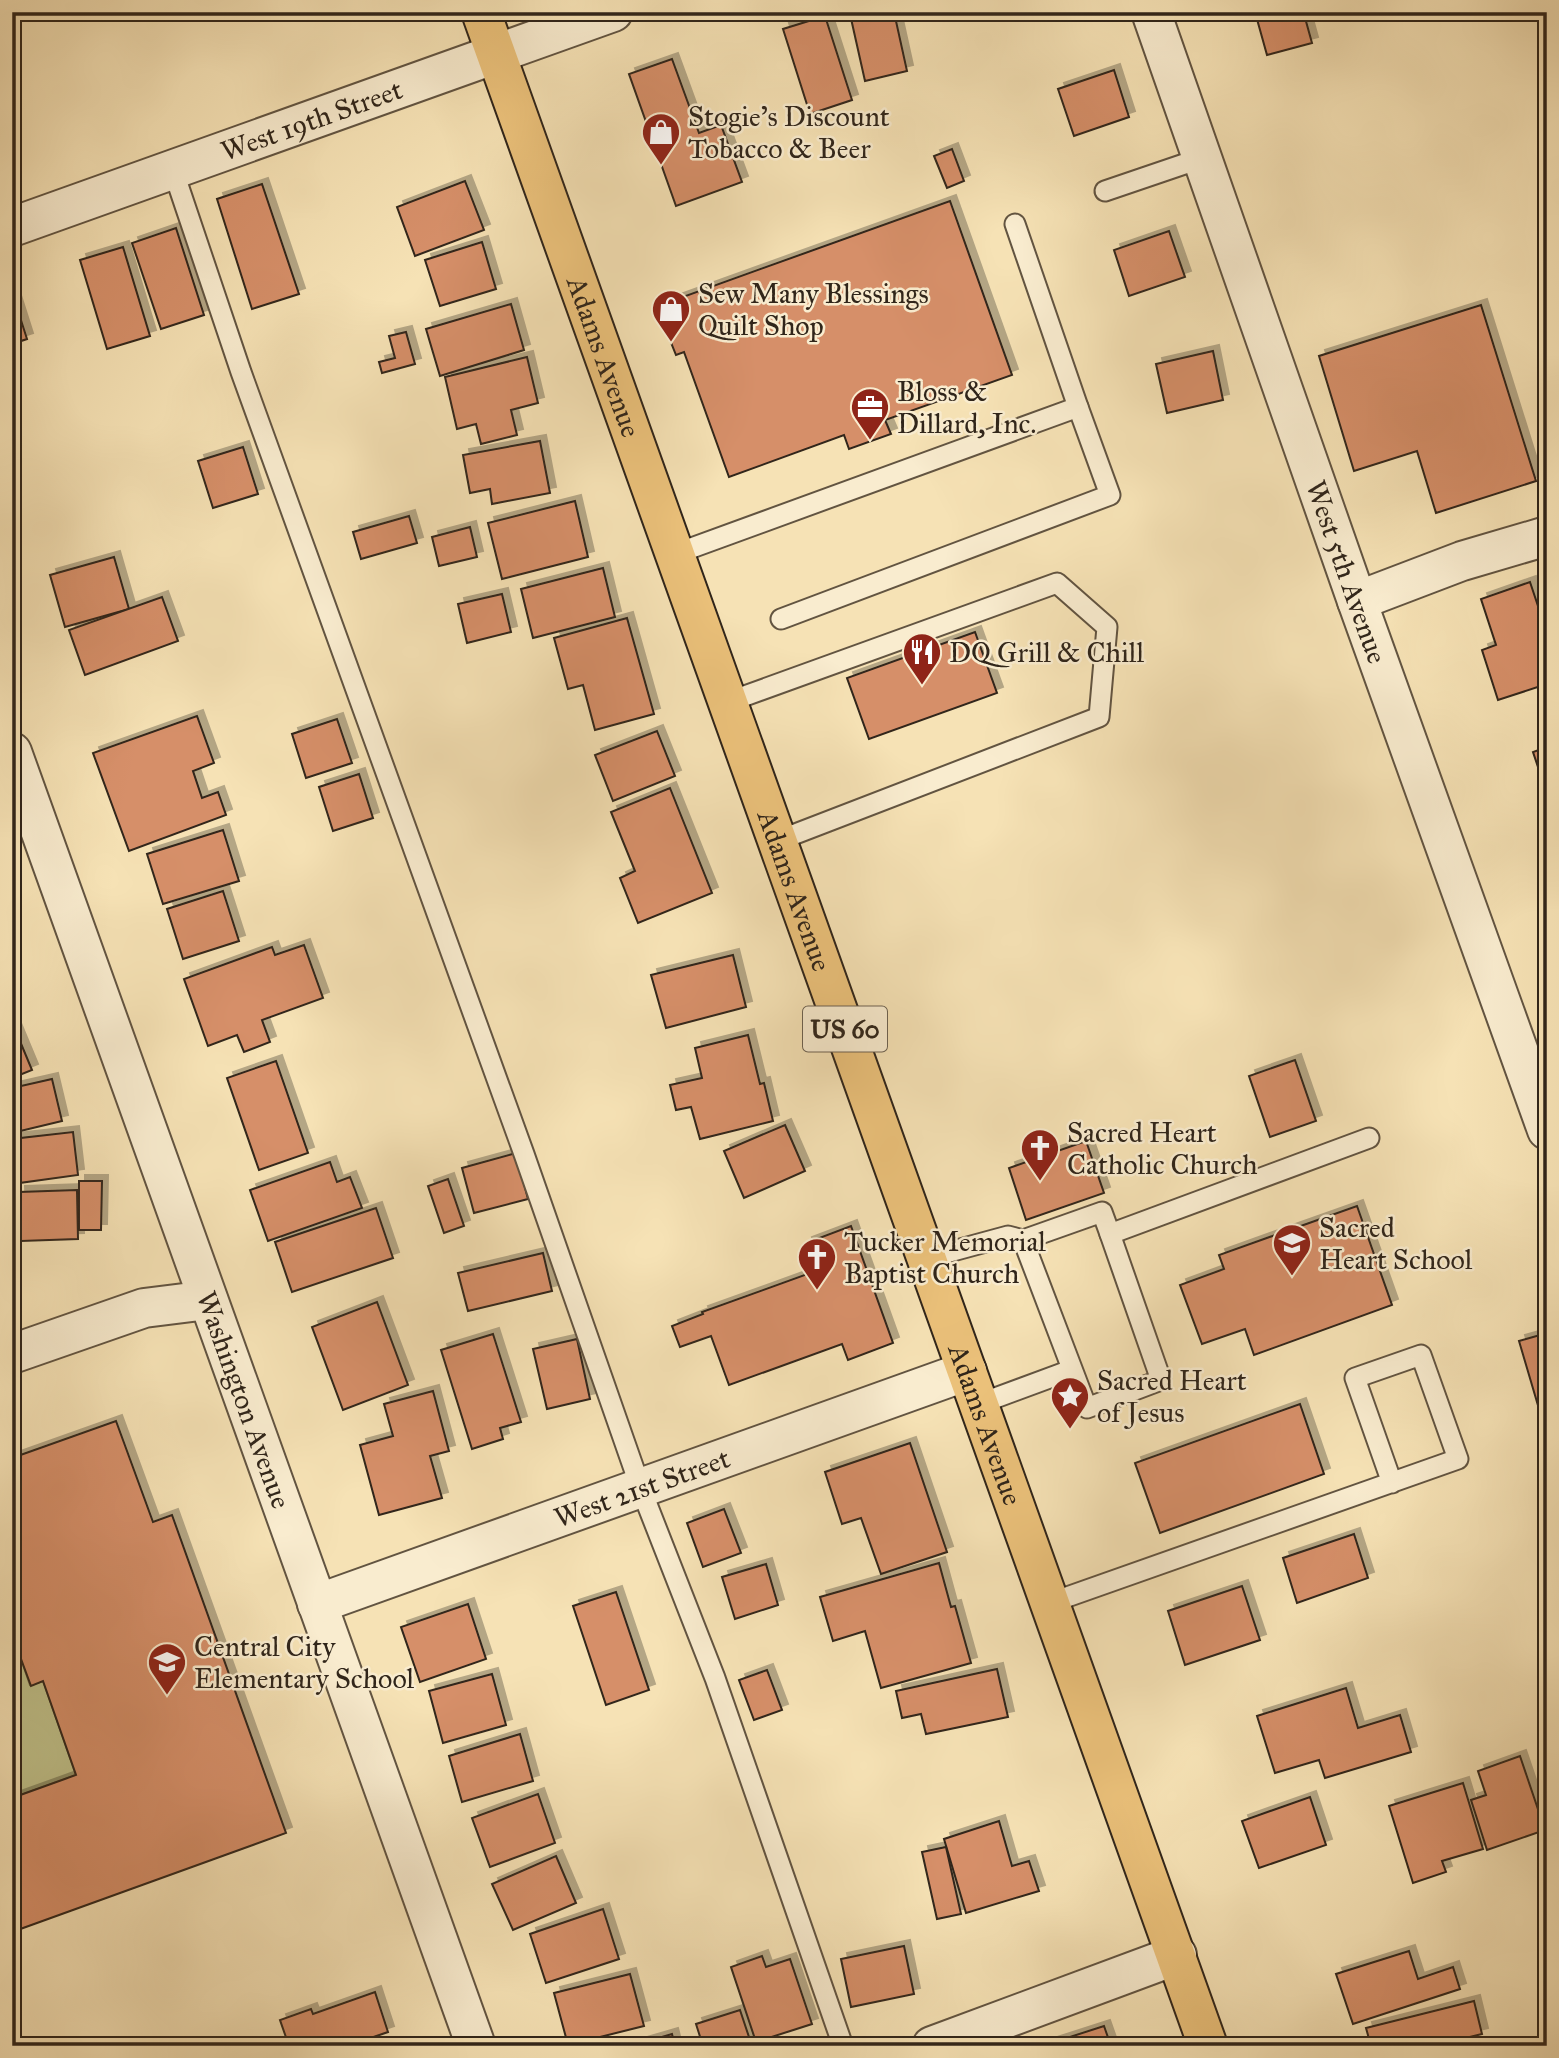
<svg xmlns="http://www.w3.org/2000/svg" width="1559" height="2058" viewBox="0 0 1559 2058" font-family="'IM FELL Great Primer',serif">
<defs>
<filter id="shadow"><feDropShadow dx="6" dy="-6" stdDeviation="0" flood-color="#0004"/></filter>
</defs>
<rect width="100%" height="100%" fill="#f6e2b5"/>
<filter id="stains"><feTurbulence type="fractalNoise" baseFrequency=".00286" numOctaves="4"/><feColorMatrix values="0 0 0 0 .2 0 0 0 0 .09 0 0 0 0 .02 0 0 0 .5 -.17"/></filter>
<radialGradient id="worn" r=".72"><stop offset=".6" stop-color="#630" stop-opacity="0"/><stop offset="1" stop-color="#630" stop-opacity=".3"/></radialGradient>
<!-- green -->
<path fill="#c0c28b" stroke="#787452" stroke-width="2" d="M 21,1659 L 30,1685 L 43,1681 L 76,1775 L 12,1798 L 12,1662 Z"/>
<!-- building -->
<g fill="#d68f69" stroke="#30251a" stroke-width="2" filter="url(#shadow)">
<path d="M 855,12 L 894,12 L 907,71 L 865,81 L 850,14 Z"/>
<path d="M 1255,12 L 1309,12 L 1304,14 L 1312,43 L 1267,55 Z"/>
<path d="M 825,16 L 852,100 L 810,114 L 783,29 Z"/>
<path d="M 672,59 L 699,133 L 721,125 L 742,182 L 676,206 L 629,74 Z"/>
<path d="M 1114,70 L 1129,117 L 1074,136 L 1058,89 Z"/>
<path d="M 952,149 L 964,181 L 947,188 L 934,156 Z"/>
<path d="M 465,181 L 484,230 L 415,256 L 397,207 Z"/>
<path d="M 262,184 L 299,294 L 252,309 L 217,199 Z"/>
<path d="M 950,201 L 1012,375 L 885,420 L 891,434 L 849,449 L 844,435 L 729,477 L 684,352 L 676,355 L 666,330 L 675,327 L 666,303 Z"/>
<path d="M 176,228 L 204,315 L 161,329 L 132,243 Z"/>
<path d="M 1169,231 L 1185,277 L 1129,296 L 1114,250 Z"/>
<path d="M 482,242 L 496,289 L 440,306 L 425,260 Z"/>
<path d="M 123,247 L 150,336 L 107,349 L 80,260 Z"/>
<path d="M 13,295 L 27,339 L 12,344 L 12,296 Z"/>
<path d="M 511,304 L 524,350 L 440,376 L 426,329 Z"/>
<path d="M 1481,305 L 1536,481 L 1436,513 L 1417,451 L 1354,471 L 1319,356 Z"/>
<path d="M 406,332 L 415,364 L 382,373 L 379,362 L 395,358 L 389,336 Z"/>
<path d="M 1213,351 L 1223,400 L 1167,413 L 1156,364 Z"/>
<path d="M 527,357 L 538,403 L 511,410 L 517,435 L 481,444 L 476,424 L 457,429 L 445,377 Z"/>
<path d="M 540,441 L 550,493 L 492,504 L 490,489 L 470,493 L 463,455 Z"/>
<path d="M 243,447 L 258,494 L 213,508 L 198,461 Z"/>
<path d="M 575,501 L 588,557 L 502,579 L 488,523 Z"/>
<path d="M 409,516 L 417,543 L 361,559 L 353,532 Z"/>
<path d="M 470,527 L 477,557 L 439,566 L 432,537 Z"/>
<path d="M 114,557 L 129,609 L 65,627 L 50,575 Z"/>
<path d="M 603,568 L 615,617 L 533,638 L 521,589 Z"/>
<path d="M 1530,582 L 1547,633 L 1547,684 L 1498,700 L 1482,650 L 1496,645 L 1481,599 Z"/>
<path d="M 502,594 L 511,632 L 467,643 L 458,604 Z"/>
<path d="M 162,597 L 178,641 L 85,675 L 69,630 Z"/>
<path d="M 627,618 L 654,714 L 595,730 L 583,685 L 568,689 L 554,638 Z"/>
<path d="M 975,632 L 997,693 L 869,739 L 847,678 Z"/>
<path d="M 197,716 L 214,763 L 193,771 L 202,798 L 218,792 L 226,815 L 129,851 L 93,753 Z"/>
<path d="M 337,719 L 352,763 L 306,778 L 292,734 Z"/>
<path d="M 657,731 L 675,776 L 613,801 L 595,755 Z"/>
<path d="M 1547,747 L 1547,778 L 1542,779 L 1533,752 Z"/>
<path d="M 359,774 L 373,818 L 333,831 L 319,787 Z"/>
<path d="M 670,788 L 712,893 L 638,923 L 620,878 L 635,871 L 611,812 Z"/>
<path d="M 223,830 L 239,881 L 163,904 L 147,854 Z"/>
<path d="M 223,891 L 239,941 L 183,959 L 167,909 Z"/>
<path d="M 304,945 L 323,998 L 262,1020 L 270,1042 L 244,1052 L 237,1035 L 208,1046 L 184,979 L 272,947 L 275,955 Z"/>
<path d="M 733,955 L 746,1007 L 666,1028 L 651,975 Z"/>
<path d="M 12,1022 L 32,1070 L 12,1078 Z"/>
<path d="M 748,1035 L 760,1084 L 764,1083 L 773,1121 L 700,1139 L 691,1107 L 676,1110 L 670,1085 L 702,1078 L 695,1048 Z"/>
<path d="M 1295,1060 L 1316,1121 L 1270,1137 L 1249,1076 Z"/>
<path d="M 276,1061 L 308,1153 L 259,1170 L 227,1078 Z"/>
<path d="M 52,1079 L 62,1121 L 12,1133 L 12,1088 Z"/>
<path d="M 785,1125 L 805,1171 L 744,1198 L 724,1151 Z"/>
<path d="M 73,1132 L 78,1175 L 12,1184 L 12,1139 Z"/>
<path d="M 1086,1141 L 1104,1193 L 1026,1220 L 1009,1168 Z"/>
<path d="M 516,1153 L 528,1199 L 474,1213 L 462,1168 Z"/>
<path d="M 330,1162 L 337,1182 L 350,1177 L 362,1208 L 268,1241 L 250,1190 Z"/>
<path d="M 448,1179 L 464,1226 L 444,1233 L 428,1186 Z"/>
<path d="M 79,1181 L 102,1181 L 101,1230 L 79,1230 Z"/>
<path d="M 77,1190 L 78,1239 L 21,1241 L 19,1192 Z"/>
<path d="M 1357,1206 L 1392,1305 L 1254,1355 L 1245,1329 L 1202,1344 L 1180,1285 L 1224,1269 L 1219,1255 Z"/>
<path d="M 376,1208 L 393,1258 L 292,1292 L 275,1242 Z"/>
<path d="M 851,1226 L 893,1343 L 848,1360 L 842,1344 L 729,1385 L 711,1336 L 680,1347 L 672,1326 L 703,1314 L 702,1312 L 816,1271 L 806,1243 Z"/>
<path d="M 543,1253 L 552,1291 L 468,1311 L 458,1273 Z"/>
<path d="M 377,1302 L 408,1385 L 343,1410 L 312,1327 Z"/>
<path d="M 1547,1333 L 1547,1436 L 1519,1341 Z"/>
<path d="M 493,1334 L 521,1422 L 500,1428 L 503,1439 L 472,1449 L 441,1350 Z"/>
<path d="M 577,1339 L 590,1399 L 547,1409 L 533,1349 Z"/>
<path d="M 433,1391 L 449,1451 L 430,1456 L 442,1498 L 379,1515 L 360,1445 L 393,1436 L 384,1404 Z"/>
<path d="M 1300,1404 L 1324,1474 L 1160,1533 L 1135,1463 Z"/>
<path d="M 116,1421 L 153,1522 L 172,1515 L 286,1833 L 12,1932 L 12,1798 L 76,1775 L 43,1681 L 31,1686 L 21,1659 L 12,1662 L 12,1458 Z"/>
<path d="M 910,1443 L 947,1552 L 881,1574 L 861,1518 L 842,1524 L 825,1472 Z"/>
<path d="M 724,1509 L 741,1553 L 703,1567 L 687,1523 Z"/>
<path d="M 1354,1534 L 1368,1578 L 1297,1603 L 1283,1558 Z"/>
<path d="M 939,1563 L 951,1607 L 955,1606 L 971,1663 L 881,1688 L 865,1631 L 833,1641 L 820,1597 Z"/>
<path d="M 766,1564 L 778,1605 L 735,1619 L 722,1577 Z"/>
<path d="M 1242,1586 L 1260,1640 L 1185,1665 L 1168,1611 Z"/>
<path d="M 616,1592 L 649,1690 L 606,1705 L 573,1606 Z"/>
<path d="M 468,1604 L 486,1659 L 420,1682 L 401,1627 Z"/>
<path d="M 997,1669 L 1008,1717 L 926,1734 L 921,1714 L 902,1718 L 896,1691 Z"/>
<path d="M 767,1670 L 782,1710 L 754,1720 L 739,1680 Z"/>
<path d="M 492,1674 L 506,1725 L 443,1743 L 429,1691 Z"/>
<path d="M 1346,1688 L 1358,1728 L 1400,1715 L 1411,1752 L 1325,1778 L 1319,1760 L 1275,1773 L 1257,1716 Z"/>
<path d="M 520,1734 L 533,1781 L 462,1802 L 449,1756 Z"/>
<path d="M 1520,1756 L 1545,1830 L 1487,1850 L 1471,1800 L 1486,1795 L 1478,1771 Z"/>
<path d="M 1463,1783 L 1483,1849 L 1442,1861 L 1446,1872 L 1413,1883 L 1389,1806 Z"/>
<path d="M 538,1794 L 555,1843 L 490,1867 L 472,1818 Z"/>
<path d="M 1310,1797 L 1326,1845 L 1259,1868 L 1242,1821 Z"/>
<path d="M 999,1821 L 1012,1866 L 1029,1861 L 1039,1891 L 966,1913 L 944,1839 Z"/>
<path d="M 946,1847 L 961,1914 L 937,1919 L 922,1852 Z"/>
<path d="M 556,1856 L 576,1903 L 513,1930 L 492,1884 Z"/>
<path d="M 603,1909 L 619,1959 L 546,1983 L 530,1934 Z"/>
<path d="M 904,1946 L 914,1994 L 851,2007 L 841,1959 Z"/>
<path d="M 1409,1951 L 1418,1979 L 1453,1967 L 1460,1989 L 1353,2024 L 1336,1974 Z"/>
<path d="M 762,1956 L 766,1967 L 790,1959 L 812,2024 L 756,2042 L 731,1967 Z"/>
<path d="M 630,1974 L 644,2026 L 568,2045 L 554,1993 Z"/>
<path d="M 375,1992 L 388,2032 L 347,2046 L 289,2046 L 280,2020 L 311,2009 L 313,2014 Z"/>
<path d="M 1474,2001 L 1482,2034 L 1433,2046 L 1371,2046 L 1366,2028 Z"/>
<path d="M 740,2010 L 752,2046 L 703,2046 L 696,2024 Z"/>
<path d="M 1104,2026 L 1111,2046 L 1042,2046 Z"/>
<path d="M 672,2034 L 675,2046 L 631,2046 Z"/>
</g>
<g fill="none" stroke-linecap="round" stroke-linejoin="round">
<!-- lane casing -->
<g stroke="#625441" stroke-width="23">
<g id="lane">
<path d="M 173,170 L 241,372 L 524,1154 L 641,1489 L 715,1678 L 843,2046"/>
<path d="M 1105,191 L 1202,158"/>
<path d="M 675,554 L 1078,407 L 1015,224"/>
<path d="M 781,619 L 1110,495 L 1078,407"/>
<path d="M 728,702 L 1057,583 L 1107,627 L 1099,717 L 777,841"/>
<path d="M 1023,1240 L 1087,1408 L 1161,1380 L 1110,1234"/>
<path d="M 927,1258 L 1008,1236 L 1023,1240 L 1102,1212 L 1110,1234 L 1369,1138"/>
<path d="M 979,1404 L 1071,1370"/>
<path d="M 1050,1603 L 1458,1459 L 1421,1355 L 1355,1378 L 1392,1483"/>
</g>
</g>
<!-- street casing -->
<g stroke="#625441" stroke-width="42">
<g id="street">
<path id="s1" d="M 1151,12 L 1357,601 L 1547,1130"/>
<path id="s2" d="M 12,227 L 613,12"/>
<path d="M 1357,601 L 1462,561 L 1547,536"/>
<path id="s3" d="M 12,752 L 476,2046"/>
<path d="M 12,1354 L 144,1308 L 208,1300"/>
<path id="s4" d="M 317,1604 L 967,1371"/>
<path d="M 932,2046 L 1177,1955"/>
</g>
</g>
<!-- primary casing -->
<g stroke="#30251a" stroke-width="42">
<g id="primary">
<path id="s5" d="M 481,12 L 1208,2046"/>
</g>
</g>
<!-- lane -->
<use href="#lane" stroke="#f9eccf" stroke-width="19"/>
<!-- street -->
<use href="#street" stroke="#f9eccf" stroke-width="38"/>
<!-- primary -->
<use href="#primary" stroke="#ebc17a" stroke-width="38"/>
</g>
<!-- icons -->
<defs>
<g id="shop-pin" transform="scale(2.0125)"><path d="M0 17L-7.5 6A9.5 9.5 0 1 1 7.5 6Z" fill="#8f2418" stroke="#f9eccf"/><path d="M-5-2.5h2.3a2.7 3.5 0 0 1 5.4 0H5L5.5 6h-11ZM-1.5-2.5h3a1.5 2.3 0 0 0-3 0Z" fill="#fff"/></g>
<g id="office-pin" transform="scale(2.0125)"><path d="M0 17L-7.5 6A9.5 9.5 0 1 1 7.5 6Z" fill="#8f2418" stroke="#f9eccf"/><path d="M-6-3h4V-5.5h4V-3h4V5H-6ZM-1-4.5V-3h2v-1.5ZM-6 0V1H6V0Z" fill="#fff"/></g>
<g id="restaurant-pin" transform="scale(2.0125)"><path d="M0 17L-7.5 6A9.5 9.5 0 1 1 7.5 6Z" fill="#8f2418" stroke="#f9eccf"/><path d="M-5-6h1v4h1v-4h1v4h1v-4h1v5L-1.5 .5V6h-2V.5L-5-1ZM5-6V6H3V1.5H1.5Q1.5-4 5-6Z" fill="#fff"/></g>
<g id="church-pin" transform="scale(2.0125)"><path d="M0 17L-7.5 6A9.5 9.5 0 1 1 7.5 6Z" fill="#8f2418" stroke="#f9eccf"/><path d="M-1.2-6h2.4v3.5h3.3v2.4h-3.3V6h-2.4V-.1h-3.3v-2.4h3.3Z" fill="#fff"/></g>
<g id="school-pin" transform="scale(2.0125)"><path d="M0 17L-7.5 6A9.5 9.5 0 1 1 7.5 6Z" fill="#8f2418" stroke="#f9eccf"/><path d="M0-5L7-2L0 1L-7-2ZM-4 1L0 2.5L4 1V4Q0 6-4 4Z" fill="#fff"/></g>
<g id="sight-pin" transform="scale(2.0125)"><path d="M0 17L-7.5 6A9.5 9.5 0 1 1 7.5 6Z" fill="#8f2418" stroke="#f9eccf"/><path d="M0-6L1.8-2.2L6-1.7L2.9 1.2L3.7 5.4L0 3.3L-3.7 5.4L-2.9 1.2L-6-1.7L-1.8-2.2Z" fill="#fff"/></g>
</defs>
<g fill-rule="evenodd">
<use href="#shop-pin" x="661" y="132"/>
<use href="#shop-pin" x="671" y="309"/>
<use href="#office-pin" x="870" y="407"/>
<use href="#restaurant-pin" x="922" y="652"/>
<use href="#church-pin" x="1040" y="1148"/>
<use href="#school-pin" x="1292" y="1243"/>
<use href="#church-pin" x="817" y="1257"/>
<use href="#sight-pin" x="1070" y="1396"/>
<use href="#school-pin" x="167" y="1662"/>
</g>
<g text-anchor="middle" stroke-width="5" stroke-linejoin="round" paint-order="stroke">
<!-- shield labels -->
<rect fill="#f9eccf" stroke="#6c6150" stroke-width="2" x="803" y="1006.5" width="84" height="45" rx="5"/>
<g font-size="26" font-weight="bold" fill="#30251a">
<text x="845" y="1038">US 60</text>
</g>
<!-- poi labels -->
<g font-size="28" fill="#30251a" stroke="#f9eccf" text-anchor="start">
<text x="688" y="126">Stogie's Discount<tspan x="688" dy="32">Tobacco &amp; Beer</tspan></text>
<text x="698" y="303">Sew Many Blessings<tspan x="698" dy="32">Quilt Shop</tspan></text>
<text x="897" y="401">Bloss &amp;<tspan x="897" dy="32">Dillard, Inc.</tspan></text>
<text x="949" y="662">DQ Grill &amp; Chill</text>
<text x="1067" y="1142">Sacred Heart<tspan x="1067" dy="32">Catholic Church</tspan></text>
<text x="1319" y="1237">Sacred<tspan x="1319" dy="32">Heart School</tspan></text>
<text x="844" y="1251">Tucker Memorial<tspan x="844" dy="32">Baptist Church</tspan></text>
<text x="1097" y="1390">Sacred Heart<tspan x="1097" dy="32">of Jesus</tspan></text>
<text x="194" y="1656">Central City<tspan x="194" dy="32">Elementary School</tspan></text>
</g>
<!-- street labels -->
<g font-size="28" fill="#30251a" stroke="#f9eccf">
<text dy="10" stroke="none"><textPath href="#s2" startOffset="318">West 19th Street</textPath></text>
<text dy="10" stroke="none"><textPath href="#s5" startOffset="366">Adams Avenue</textPath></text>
<text dy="10" stroke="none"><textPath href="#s1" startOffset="593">West 5th Avenue</textPath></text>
<text dy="10" stroke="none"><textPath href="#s5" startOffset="933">Adams Avenue</textPath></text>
<text dy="10" stroke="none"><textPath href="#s3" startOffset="688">Washington Avenue</textPath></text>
<text dy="10" stroke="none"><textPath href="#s5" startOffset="1500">Adams Avenue</textPath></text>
<text dy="10" stroke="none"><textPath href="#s4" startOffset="345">West 21st Street</textPath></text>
</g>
</g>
<!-- margin -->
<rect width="1559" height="2058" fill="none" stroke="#f6e2b5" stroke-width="42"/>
<rect x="14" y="14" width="1531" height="2030" fill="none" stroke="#30251a" stroke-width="3.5"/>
<rect x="21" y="21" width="1517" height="2016" fill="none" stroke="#30251a" stroke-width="2"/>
<rect width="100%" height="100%" filter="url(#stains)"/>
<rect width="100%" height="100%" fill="url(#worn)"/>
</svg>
